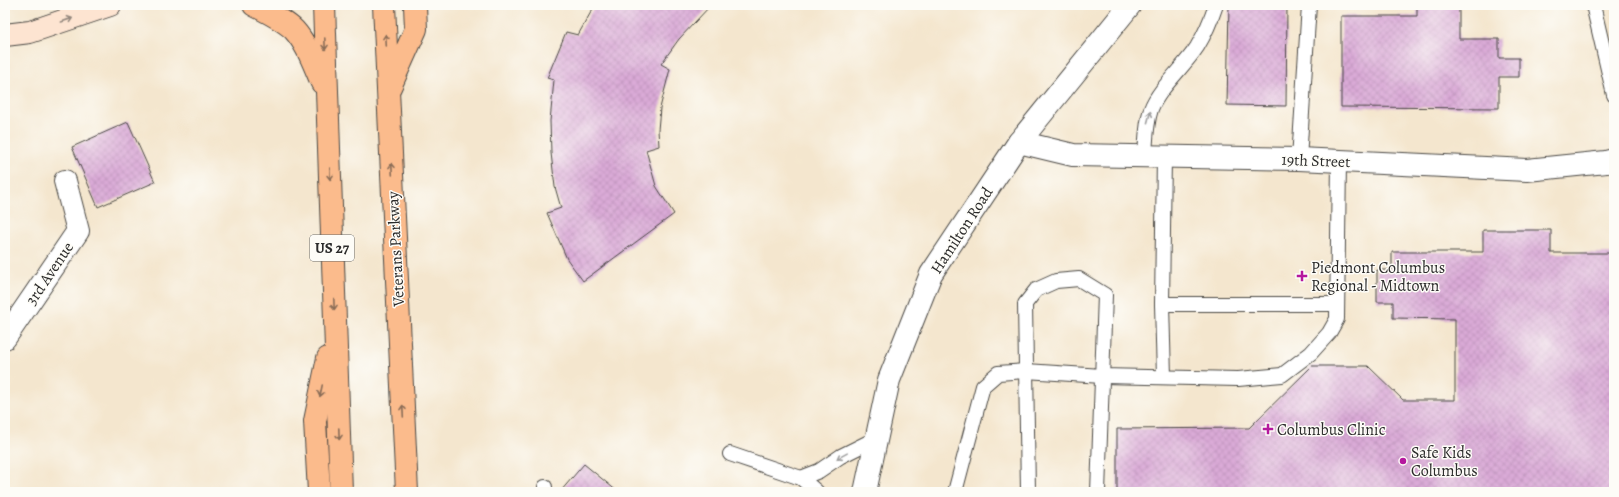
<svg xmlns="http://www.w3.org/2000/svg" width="1619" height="497" viewBox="0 0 1619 497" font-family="Alegreya,serif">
<defs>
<pattern id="building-cross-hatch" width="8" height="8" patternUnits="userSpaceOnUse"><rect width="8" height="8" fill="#daaad7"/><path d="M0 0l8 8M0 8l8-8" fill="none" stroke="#bb92b9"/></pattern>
</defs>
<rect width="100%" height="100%" fill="#fdfcf7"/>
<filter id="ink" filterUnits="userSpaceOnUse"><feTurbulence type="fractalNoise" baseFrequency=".025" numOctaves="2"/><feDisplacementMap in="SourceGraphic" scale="8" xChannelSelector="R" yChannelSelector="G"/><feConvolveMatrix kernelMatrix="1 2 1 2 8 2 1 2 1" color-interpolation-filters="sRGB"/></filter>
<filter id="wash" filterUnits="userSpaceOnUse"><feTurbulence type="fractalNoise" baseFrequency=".012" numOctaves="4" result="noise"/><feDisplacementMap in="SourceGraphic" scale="16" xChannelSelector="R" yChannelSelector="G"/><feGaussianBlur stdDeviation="0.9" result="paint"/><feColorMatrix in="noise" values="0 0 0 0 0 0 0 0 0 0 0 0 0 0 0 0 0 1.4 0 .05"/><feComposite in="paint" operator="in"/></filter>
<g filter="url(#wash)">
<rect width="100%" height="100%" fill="#f4e6ce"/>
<g id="blocks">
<!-- building -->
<g fill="url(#building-cross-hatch)">
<path d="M 595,5 L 711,5 L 679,39 L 661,64 L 670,69 L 660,108 L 658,130 L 659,146 L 646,150 L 656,186 L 674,214 L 583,281 L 567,259 L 547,213 L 561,208 L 555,187 L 551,153 L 550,121 L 554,80 L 547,78 L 566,32 L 578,35 Z"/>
<path d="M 1229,5 L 1287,5 L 1286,106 L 1227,105 Z"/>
<path d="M 1417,5 L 1459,5 L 1459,39 L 1499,39 L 1499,58 L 1519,58 L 1519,77 L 1499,77 L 1499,108 L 1341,107 L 1341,16 L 1417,16 Z"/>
<path d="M 128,122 L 155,182 L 98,207 L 72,147 Z"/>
<path d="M 1483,230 L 1551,230 L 1551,253 L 1614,253 L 1614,492 L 1117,492 L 1117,429 L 1249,428 L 1312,366 L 1368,366 L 1403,400 L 1455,400 L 1455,319 L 1393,318 L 1393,302 L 1377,302 L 1377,270 L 1392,270 L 1392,252 L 1483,252 Z"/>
<path d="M 584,464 L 618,492 L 560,492 Z"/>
</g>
</g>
</g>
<g filter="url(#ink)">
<use href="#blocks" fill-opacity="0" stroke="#494743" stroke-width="1"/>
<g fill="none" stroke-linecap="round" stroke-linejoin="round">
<!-- service casing -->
<g stroke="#494743" stroke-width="16">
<g id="service">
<path d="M 1593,5 L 1614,95"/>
<path d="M 1145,155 C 1146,140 1146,124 1151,109 C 1159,88 1184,67 1197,47 C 1205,34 1211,20 1216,5"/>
<path d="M 1164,156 L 1162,304 L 1164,377"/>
<path d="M 1299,159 L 1309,5"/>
<path d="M 1162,304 L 1337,304"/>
<path d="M 730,454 L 801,478 L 817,492"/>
<path d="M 801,478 L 819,471 L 841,456 L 877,438"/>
<path d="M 545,492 L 545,487"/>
<path d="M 955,492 L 983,386 L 998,373 L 1026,371 L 1102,376 L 1238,379 L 1282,375 L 1311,353 L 1329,333 L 1337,319 L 1339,161"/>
<path d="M 1028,492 L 1025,304 L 1036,290 L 1056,281 L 1079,279 L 1105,295 L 1098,492"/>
</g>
</g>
<!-- minor casing -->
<g stroke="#494743" stroke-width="24">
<g id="minor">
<path d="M 1019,142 L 1073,155 L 1299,159 L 1527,170 L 1606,162 L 1614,160"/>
<path d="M 5,338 L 78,231 L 65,181"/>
</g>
</g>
<!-- tertiary casing -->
<g stroke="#494743" stroke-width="24">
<path id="tertiary" d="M 865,492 L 889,380 L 931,274 L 1019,142 L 1130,5"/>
</g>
<!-- secondary casing -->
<g stroke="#494743" stroke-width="24">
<path id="secondary" d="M 5,35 L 30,32 L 110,5"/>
</g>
<!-- primary casing -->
<g stroke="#494743" stroke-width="24">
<g id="primary">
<path d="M 254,5 C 267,12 284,20 294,30 C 307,44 314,65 322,83"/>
<path d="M 324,5 L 341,492"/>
<path d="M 384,5 L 407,492"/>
<path d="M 390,87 L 416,29 L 415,5"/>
<path d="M 319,492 L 315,421 L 328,358"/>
</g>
</g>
<!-- service -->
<use href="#service" stroke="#fff" stroke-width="14"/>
<!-- minor -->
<use href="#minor" stroke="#fff" stroke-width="22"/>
<!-- tertiary -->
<use href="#tertiary" stroke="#fff" stroke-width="22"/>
<!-- secondary -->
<use href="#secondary" stroke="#fde4d1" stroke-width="22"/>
<!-- primary -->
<use href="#primary" stroke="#fbbb8c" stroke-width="22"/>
</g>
<!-- one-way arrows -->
<defs><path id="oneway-shaft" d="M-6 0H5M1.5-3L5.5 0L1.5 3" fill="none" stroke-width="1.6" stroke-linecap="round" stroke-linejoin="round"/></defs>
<use stroke="#94887e" href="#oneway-shaft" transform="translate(67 20) rotate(-19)"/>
<g stroke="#896c57">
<use href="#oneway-shaft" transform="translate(386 40) rotate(-93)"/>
<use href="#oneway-shaft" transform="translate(325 44) rotate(88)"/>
<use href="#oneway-shaft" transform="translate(392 169) rotate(-93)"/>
<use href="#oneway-shaft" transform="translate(330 174) rotate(88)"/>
<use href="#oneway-shaft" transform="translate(334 304) rotate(88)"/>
<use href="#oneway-shaft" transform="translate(321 391) rotate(102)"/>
<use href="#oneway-shaft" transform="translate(403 411) rotate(-93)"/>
<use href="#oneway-shaft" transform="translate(339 434) rotate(88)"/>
</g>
<g stroke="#a0a0a0">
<use href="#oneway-shaft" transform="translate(1149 117) rotate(-75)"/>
<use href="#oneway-shaft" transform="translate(842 456) rotate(151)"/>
</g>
</g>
<!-- markers -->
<g fill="#b5179e" stroke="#fdfcf7" stroke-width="1.5">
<path d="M1300 270h4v4h4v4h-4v4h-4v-4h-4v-4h4z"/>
<path d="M1266 423h4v4h4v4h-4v4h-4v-4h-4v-4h4z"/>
<circle cx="1403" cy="461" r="4"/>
</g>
<g text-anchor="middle" stroke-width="3" stroke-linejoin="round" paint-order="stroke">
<!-- shield labels -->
<rect fill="#fdfcf7" stroke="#6a6a68" stroke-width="1" x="310" y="235" width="44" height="26" rx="3"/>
<g font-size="15" font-weight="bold" fill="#2b2b2b">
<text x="332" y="253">US 27</text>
</g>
<!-- street labels -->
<g font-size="16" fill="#2b2b2b" stroke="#fdfcf7">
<text transform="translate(1316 160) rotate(2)" y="6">19th Street</text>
<text transform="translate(961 230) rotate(-57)" y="6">Hamilton Road</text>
<text transform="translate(395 249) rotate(-93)" y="6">Veterans Parkway</text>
<text transform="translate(49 273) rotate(-56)" y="6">3rd Avenue</text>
</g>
<!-- poi labels -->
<g font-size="16" fill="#2b2b2b" stroke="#fdfcf7" text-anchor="start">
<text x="1311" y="273">Piedmont Columbus<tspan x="1311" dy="18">Regional - Midtown</tspan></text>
<text x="1277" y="435">Columbus Clinic</text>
<text x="1411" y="458">Safe Kids<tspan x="1411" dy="18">Columbus</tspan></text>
</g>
</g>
<!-- margin -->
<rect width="1619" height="497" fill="none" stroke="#fdfcf7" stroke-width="20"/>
</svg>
